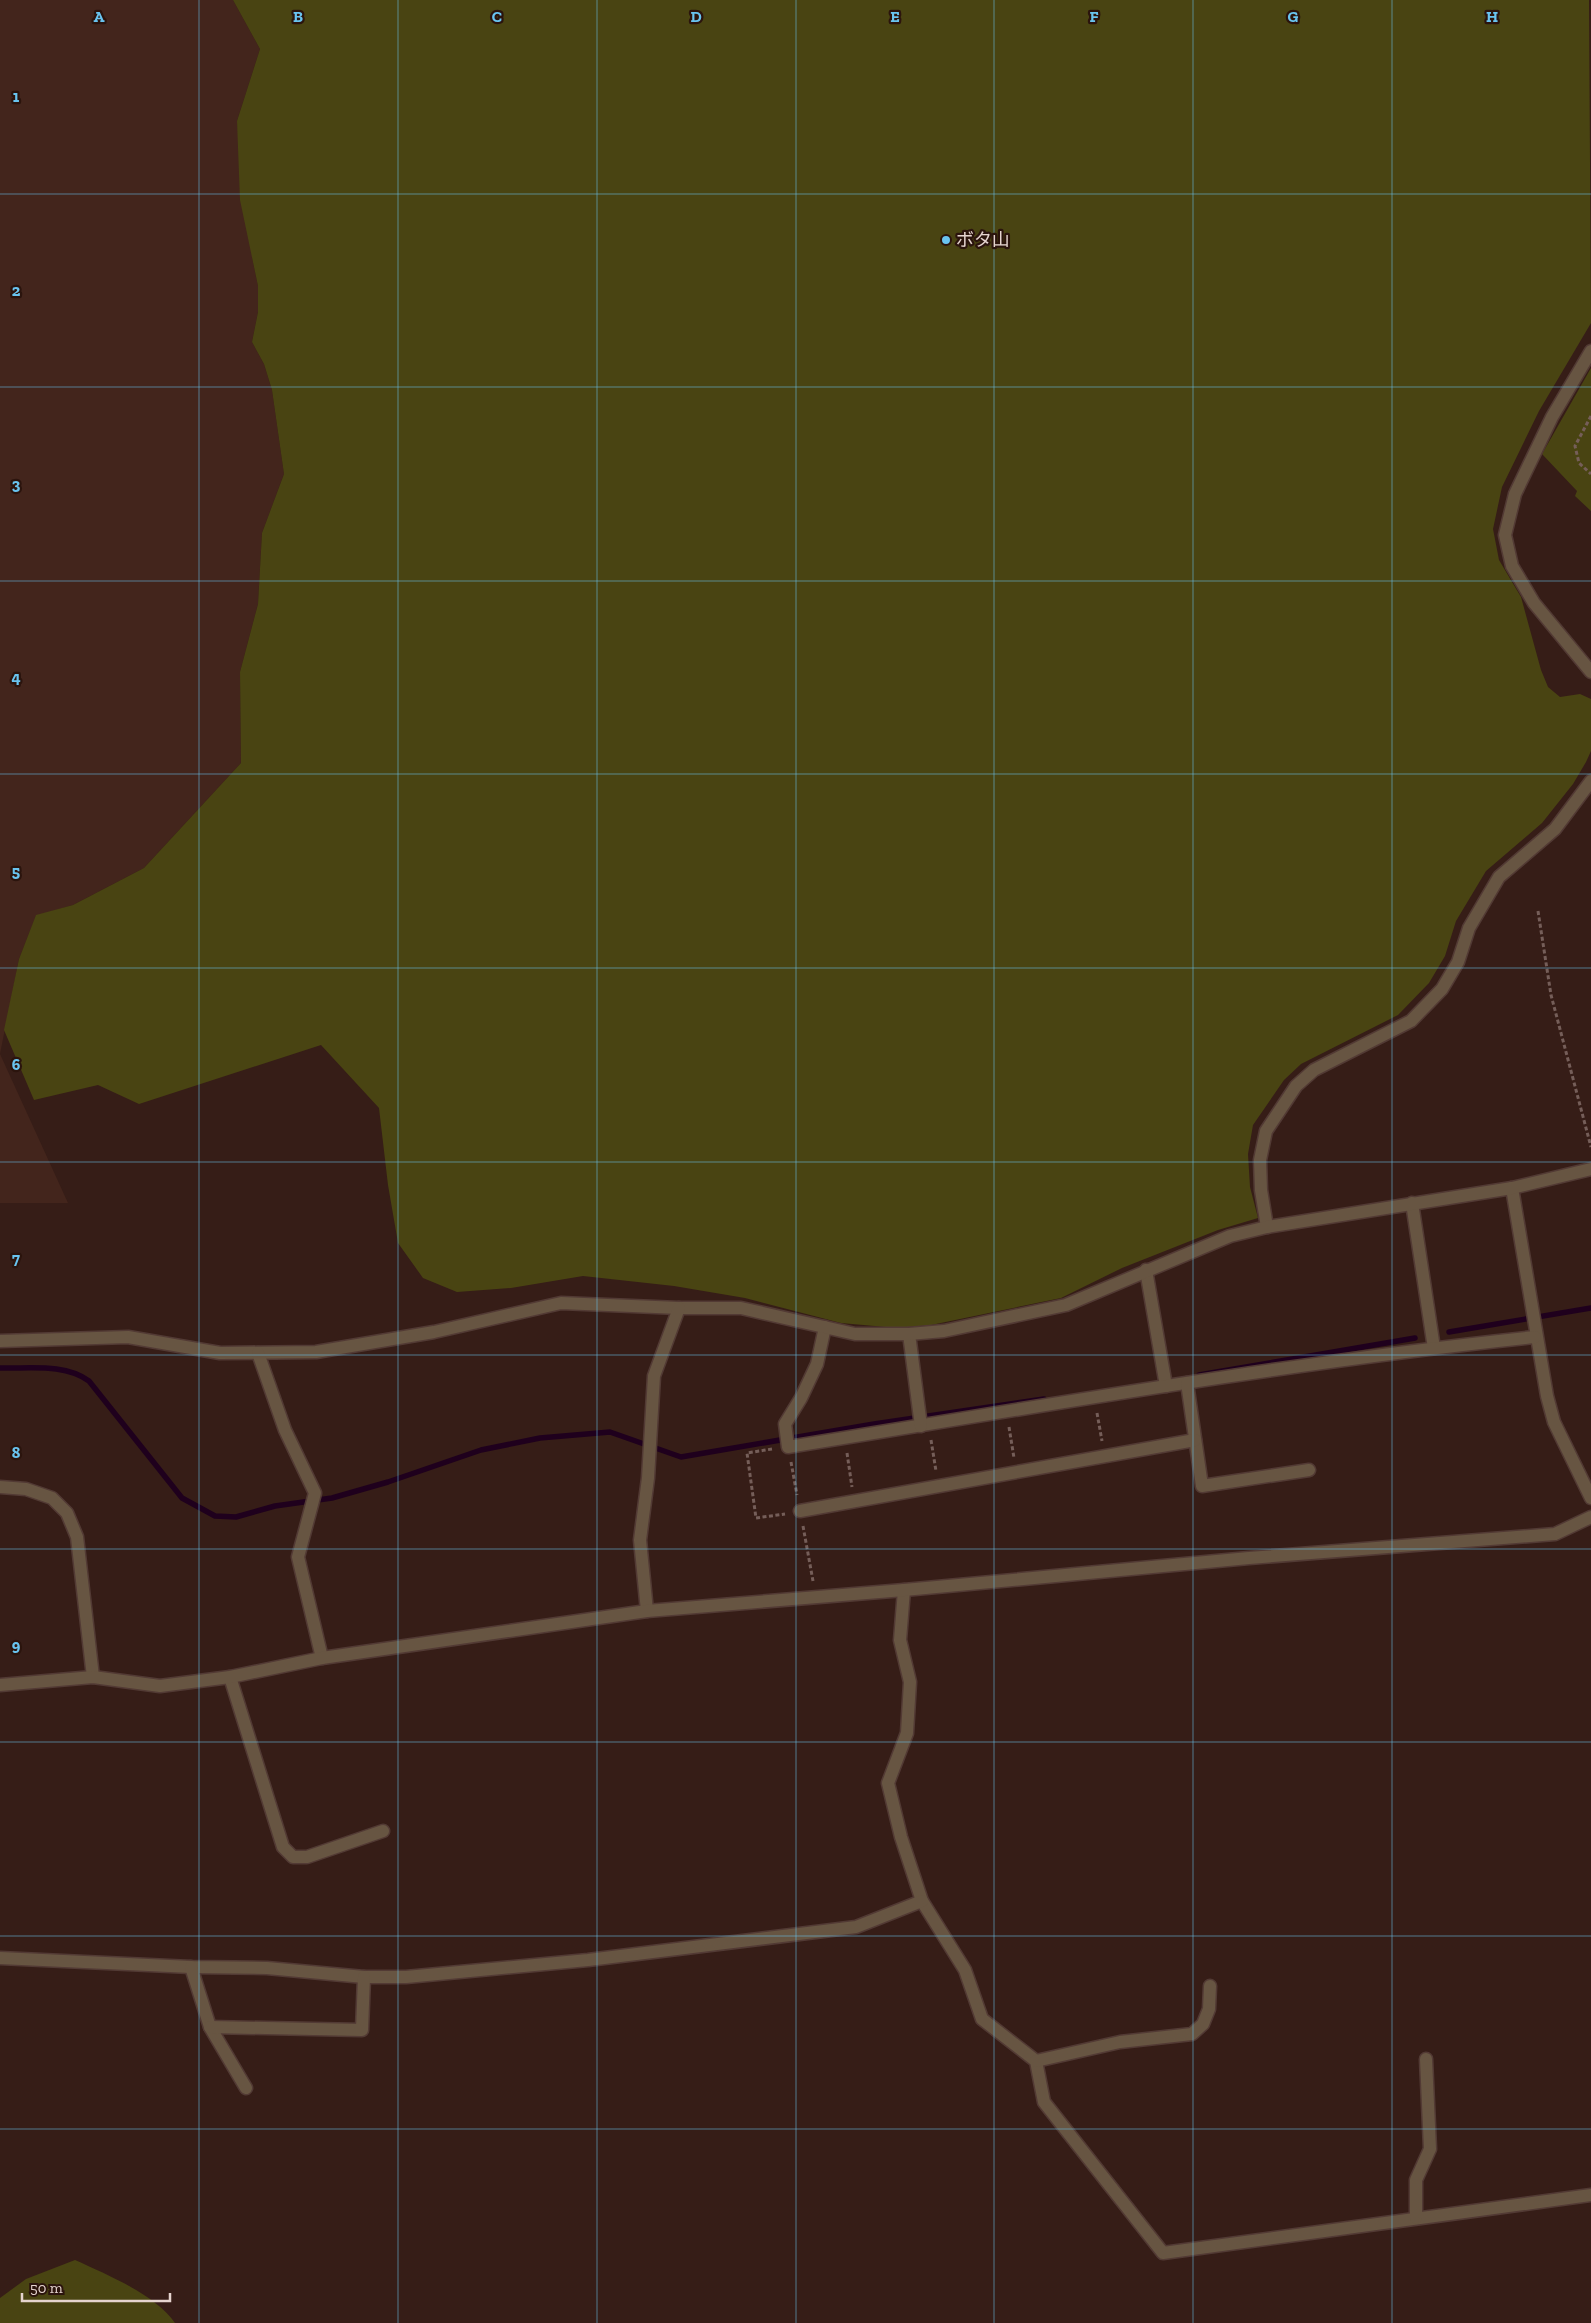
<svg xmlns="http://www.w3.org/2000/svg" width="1591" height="2323" viewBox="0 0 1591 2323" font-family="'Zilla Slab','Noto Sans JP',serif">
<rect width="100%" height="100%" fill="#361d17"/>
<!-- built -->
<path fill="#43251c" d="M 0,0 L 233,0 L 260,49 L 237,121 L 253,262 L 258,286 L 258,312 L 252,342 L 264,364 L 272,390 L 284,474 L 262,533 L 258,604 L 240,672 L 241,763 L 144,868 L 73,905 L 36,916 L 19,959 L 0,1054 L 68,1203 L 0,1203 Z"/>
<!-- green -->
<g fill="#494412">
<path d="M 233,0 L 1589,0 L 1591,323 L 1539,411 L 1502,487 L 1493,529 L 1499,560 L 1521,597 L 1541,670 L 1548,687 L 1560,697 L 1580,694 L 1591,699 L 1591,751 L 1586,762 L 1573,784 L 1542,823 L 1486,871 L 1456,921 L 1445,956 L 1429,983 L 1398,1015 L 1301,1064 L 1284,1080 L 1253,1125 L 1248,1154 L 1250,1187 L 1258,1218 L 1218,1230 L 1122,1268 L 1061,1298 L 931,1325 L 897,1328 L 841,1323 L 745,1298 L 674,1286 L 583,1276 L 511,1288 L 457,1292 L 423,1278 L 398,1243 L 388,1185 L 379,1108 L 321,1045 L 139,1104 L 98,1085 L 34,1100 L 4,1030 L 19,959 L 36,915 L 73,905 L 144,868 L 241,763 L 240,672 L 258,604 L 262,533 L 284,474 L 272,390 L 264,364 L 252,342 L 258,312 L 258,286 L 240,200 L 237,121 L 260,49 Z"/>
<path d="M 1591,368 L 1591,511 L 1575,496 L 1577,491 L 1542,454 Z"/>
<path d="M 75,2260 C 106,2274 156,2295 175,2323 L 0,2323 L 0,2298 L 26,2279 Z"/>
</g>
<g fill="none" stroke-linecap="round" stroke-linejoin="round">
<!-- stream -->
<g stroke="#1f001d" stroke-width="5.5">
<path d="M 1449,1332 L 1591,1308"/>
<path d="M 0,1368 C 29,1369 64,1363 89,1381 L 182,1498 L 215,1516 L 236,1517 L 275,1506 L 332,1498 L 388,1482 L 481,1450 L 540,1438 L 610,1432 L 681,1457 L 874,1424 L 1044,1399"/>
<path d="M 1199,1375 L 1415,1338"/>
</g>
<!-- minor casing -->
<g stroke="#523a34" stroke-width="15">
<g id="minor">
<path d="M 1591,351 L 1552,417 L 1515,494 L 1505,535 L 1512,566 L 1534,603 L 1591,672"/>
<path d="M 1512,1188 L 1547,1396 L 1554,1422 L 1591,1498"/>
<path d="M 1412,1203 L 1434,1348"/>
<path d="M 1267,1227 L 1261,1190 L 1260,1160 L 1266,1131 L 1296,1086 L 1314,1070 L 1411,1021 L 1442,989 L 1458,962 L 1469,928 L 1499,877 L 1555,829 L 1591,781"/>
<path d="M 1146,1270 L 1166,1386"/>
<path d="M 825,1327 L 817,1364 L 801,1398 L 785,1424 L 788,1447 C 1036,1407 1285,1363 1535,1337"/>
<path d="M 909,1334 L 921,1426"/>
<path d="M 0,1341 L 128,1337 L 220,1353 L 316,1352 L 434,1332 L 561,1303 L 679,1308 L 741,1308 L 855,1334 L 909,1334 L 944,1331 L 1066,1305 L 1230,1236 L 1267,1227 L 1512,1188 L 1591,1169"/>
<path d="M 258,1353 L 285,1430 L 315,1493 L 298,1557 L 322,1658"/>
<path d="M 1187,1383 L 1202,1486 L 1309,1470"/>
<path d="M 0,1487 L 26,1489 L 52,1498 L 67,1513 L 77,1537 L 93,1677"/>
<path d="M 800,1511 L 1195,1440"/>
<path d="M 904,1590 L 900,1640 L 910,1682 L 907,1733 L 888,1783 L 901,1837 L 922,1901 L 965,1970 L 982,2019 L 1036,2061 L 1044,2102 L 1163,2253 L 1591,2195"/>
<path d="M 647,1611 L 640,1540 L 648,1478 L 654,1376 L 679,1308"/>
<path d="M 230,1677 L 283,1847 L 293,1857 L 307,1857 L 383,1831"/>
<path d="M 0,1685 L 93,1677 L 160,1686 L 230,1677 L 322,1658 L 647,1611 L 904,1590 L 1249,1558 L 1555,1534 L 1591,1517"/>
<path d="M 0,1958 L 191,1967 L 267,1968 L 364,1977 L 406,1977 L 588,1960 L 856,1927 L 922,1901"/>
<path d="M 191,1967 L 210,2027 L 246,2088"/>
<path d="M 210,2027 L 362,2030 L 364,1977"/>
<path d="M 1036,2061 L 1120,2042 L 1192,2034 L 1203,2024 L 1209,2009 L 1210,1986"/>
<path d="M 1416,2218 L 1416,2180 L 1430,2149 L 1426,2059"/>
</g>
</g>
<!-- path -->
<g stroke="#755e59" stroke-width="3" stroke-dasharray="4 2.5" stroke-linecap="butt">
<path d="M 1591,416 L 1575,446 L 1579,463 L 1591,474"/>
<path d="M 1538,911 L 1551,995 L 1591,1147"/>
<path d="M 1097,1413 L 1102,1441"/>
<path d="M 1009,1427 L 1014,1458"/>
<path d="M 931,1440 L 936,1471"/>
<path d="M 772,1449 L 747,1453 L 756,1518 L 785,1514"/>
<path d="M 847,1453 L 852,1487"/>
<path d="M 791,1462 L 797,1495"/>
<path d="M 803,1526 L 813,1581"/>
</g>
<!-- minor -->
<use href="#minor" stroke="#675542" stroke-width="12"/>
</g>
<!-- grid -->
<path fill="none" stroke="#69c4f0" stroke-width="1" stroke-opacity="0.55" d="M 199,0 L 199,2323M 398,0 L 398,2323M 597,0 L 597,2323M 796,0 L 796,2323M 994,0 L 994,2323M 1193,0 L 1193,2323M 1392,0 L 1392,2323M 0,194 L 1591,194M 0,387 L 1591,387M 0,581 L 1591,581M 0,774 L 1591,774M 0,968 L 1591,968M 0,1162 L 1591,1162M 0,1355 L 1591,1355M 0,1549 L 1591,1549M 0,1742 L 1591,1742M 0,1936 L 1591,1936M 0,2129 L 1591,2129"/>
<!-- markers -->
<circle fill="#69c4f0" stroke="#2b140d" stroke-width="2" cx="946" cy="240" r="5"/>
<g text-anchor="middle" stroke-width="4.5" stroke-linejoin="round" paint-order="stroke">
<!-- poi labels -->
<g font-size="18" fill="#e5d4cf" stroke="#2b140d" text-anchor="start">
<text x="956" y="246">ボタ山</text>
</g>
</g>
<g font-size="16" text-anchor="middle" font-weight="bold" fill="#69c4f0" stroke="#2b140d" stroke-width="4.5" stroke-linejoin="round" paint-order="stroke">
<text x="99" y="22">A</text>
<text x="298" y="22">B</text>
<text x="497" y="22">C</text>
<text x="696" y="22">D</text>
<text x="895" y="22">E</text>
<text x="1094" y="22">F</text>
<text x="1293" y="22">G</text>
<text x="1492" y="22">H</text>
<text x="16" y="102">1</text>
<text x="16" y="296">2</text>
<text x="16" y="490">3</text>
<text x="16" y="683">4</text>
<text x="16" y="877">5</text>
<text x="16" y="1070">6</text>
<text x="16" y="1264">7</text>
<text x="16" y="1458">8</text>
<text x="16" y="1651">9</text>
</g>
<!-- scale -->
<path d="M22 2293v8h148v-8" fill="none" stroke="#e5d4cf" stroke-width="2.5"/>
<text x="30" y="2293" font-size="15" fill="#e5d4cf" stroke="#2b140d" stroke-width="4" paint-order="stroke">50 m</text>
</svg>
